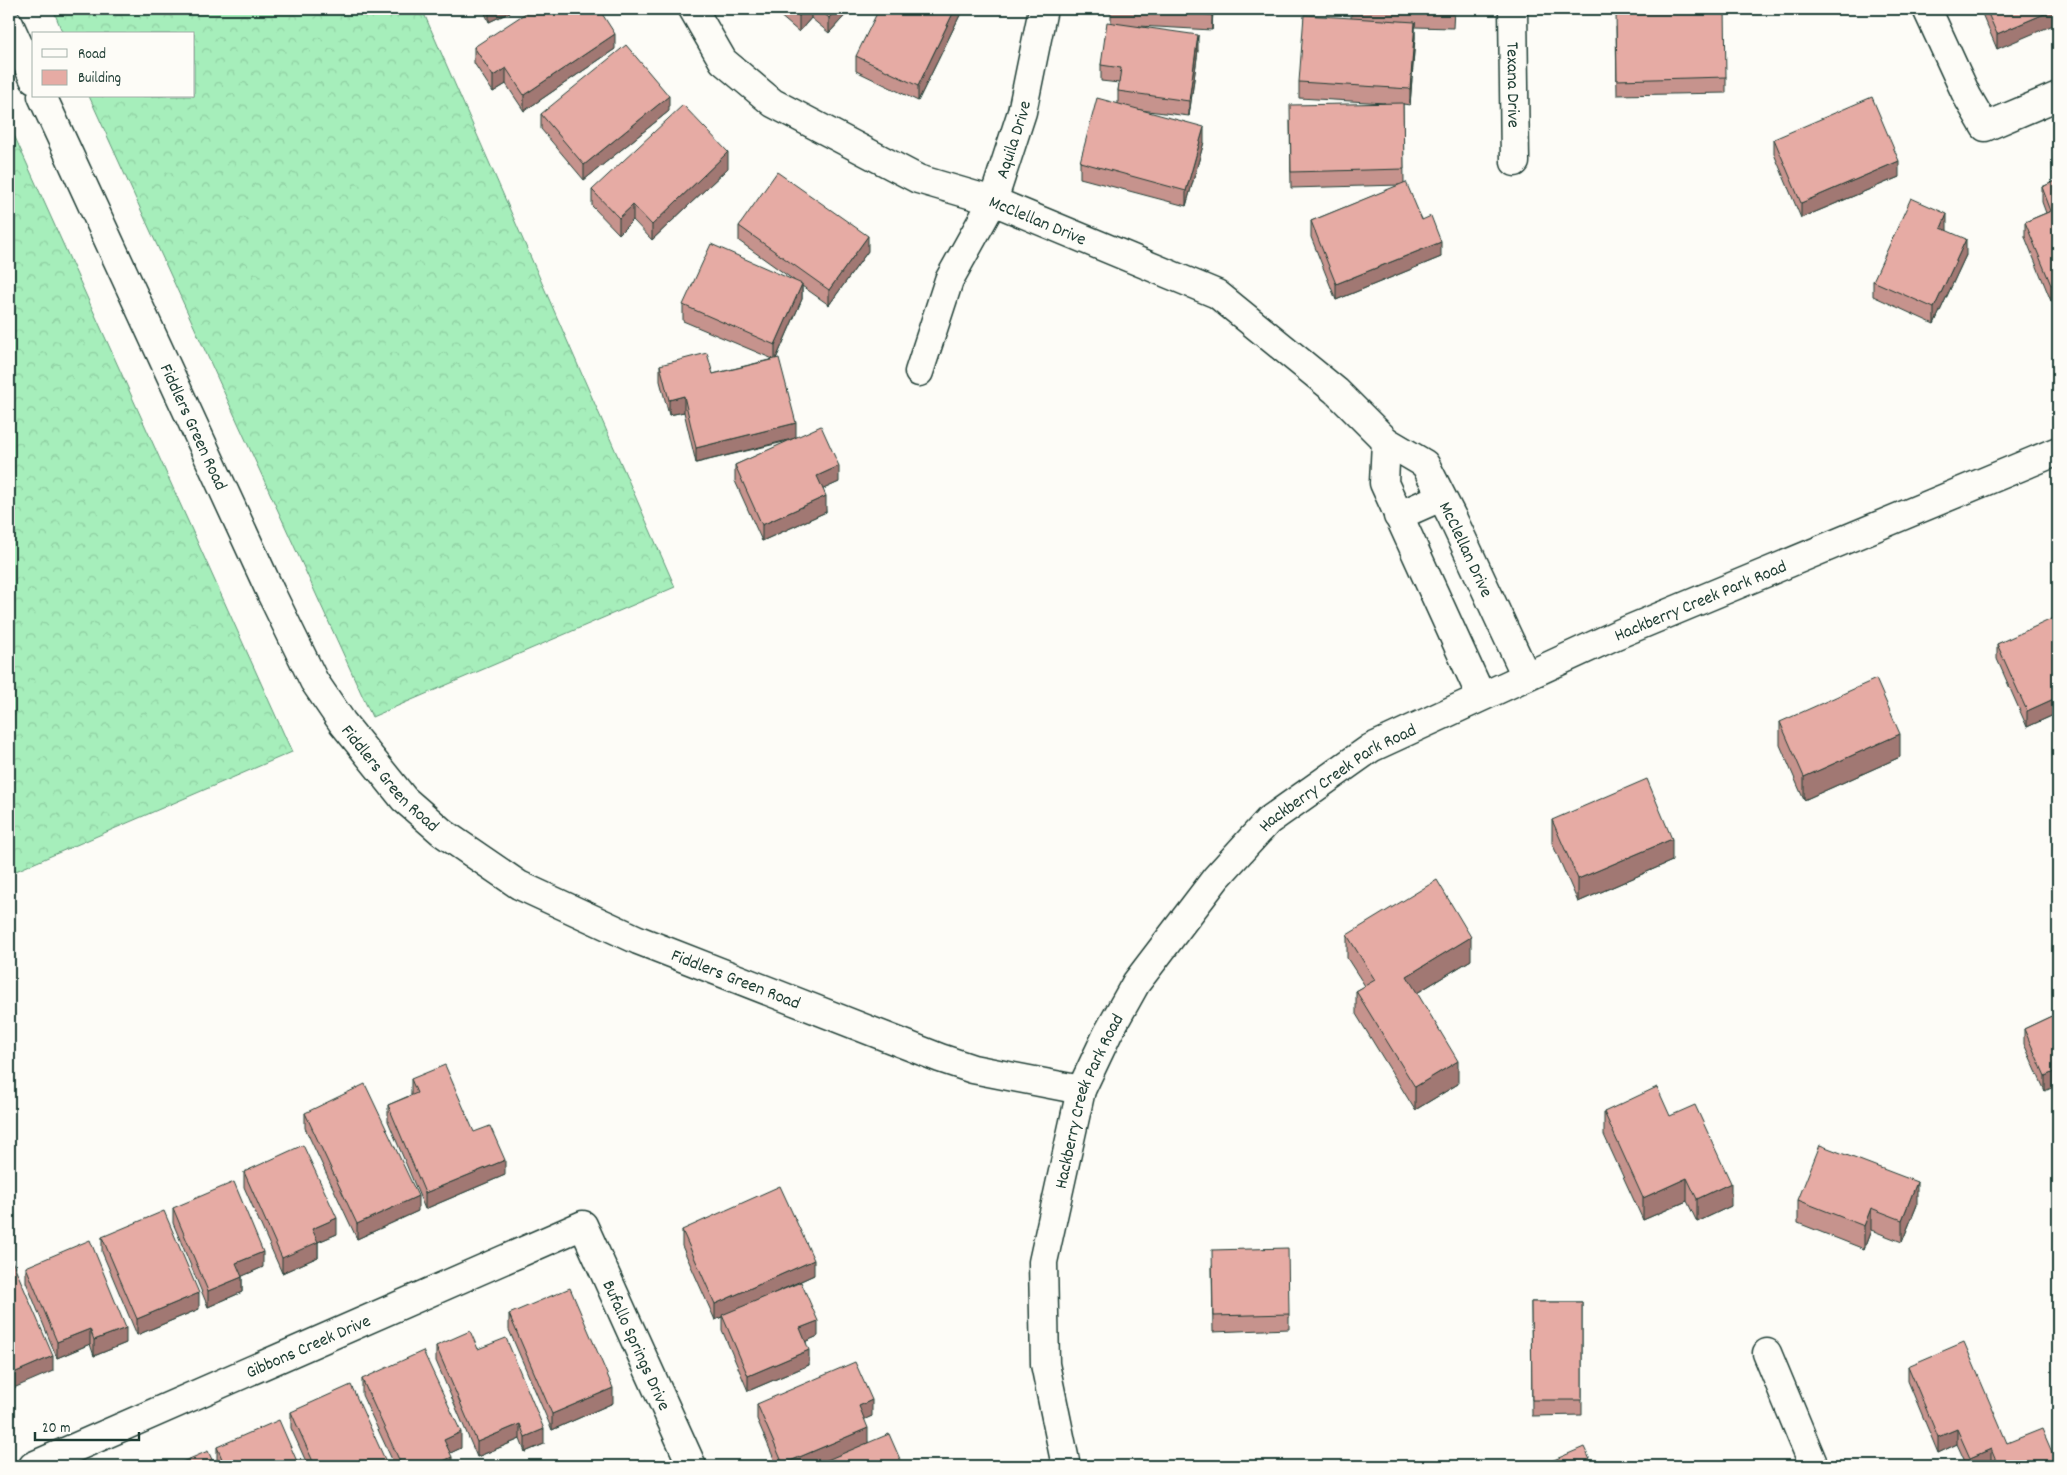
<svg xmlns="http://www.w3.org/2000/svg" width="2067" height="1475" viewBox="0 0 2067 1475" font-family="Dekko,sans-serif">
<defs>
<pattern id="forest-crowns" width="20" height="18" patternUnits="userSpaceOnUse" patternTransform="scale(1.25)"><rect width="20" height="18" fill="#a6eebb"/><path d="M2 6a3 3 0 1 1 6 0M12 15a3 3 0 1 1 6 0" fill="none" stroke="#8ecda1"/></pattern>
</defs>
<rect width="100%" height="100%" fill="#fdfcf7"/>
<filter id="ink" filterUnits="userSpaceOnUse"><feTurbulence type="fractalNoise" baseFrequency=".02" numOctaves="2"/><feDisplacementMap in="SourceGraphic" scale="10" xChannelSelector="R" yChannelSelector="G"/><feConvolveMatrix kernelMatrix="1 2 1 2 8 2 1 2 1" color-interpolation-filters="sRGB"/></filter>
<g filter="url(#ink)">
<!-- forest -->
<g fill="url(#forest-crowns)" stroke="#629678">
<path d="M 53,9 L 422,9 L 675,587 L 372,717 L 89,96 L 194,96 L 194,34 L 63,34 Z"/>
<path d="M 9,124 L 292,752 L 9,874 Z"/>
</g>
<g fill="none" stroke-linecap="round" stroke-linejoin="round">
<!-- street casing -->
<g stroke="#1f3d34" stroke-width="31">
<g id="street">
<path id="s1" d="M 693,9 L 723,61 L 773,103 L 918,179 L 993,201 L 1217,294 L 1336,391 L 1386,441 L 1425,464 L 1452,517 L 1526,676"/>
<path id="s2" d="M 1513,9 L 1515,162"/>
<path d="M 1927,9 L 1967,96 L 1985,127 L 2058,96"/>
<path d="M 9,24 L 34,79"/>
<path id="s3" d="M 42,96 L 271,593 L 314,681 L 342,722 L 404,799 L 443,833 L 519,885 L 638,940 L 940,1058 L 973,1069 L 1081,1090"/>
<path id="s4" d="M 919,372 L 949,280 L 993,201 L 1022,112 L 1043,9"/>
<path d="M 1386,441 L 1384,483 L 1481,696"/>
<path d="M 1398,516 L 1441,497"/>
<path d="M 1767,1353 L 1814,1466"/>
<path id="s5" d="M 33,1466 L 583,1225 L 692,1466"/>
<path id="s6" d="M 1066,1466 L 1045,1364 L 1043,1262 L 1081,1090 L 1108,1033 L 1136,983 L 1216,878 L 1268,821 L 1371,748 L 1616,635 L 2058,451"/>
</g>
</g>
<!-- street -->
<use href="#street" stroke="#fdfcf7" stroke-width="28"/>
</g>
<!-- wall -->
<g fill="#c6938d" stroke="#1f3d34">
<path d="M 483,9 L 517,9 L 489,22 Z"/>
<path d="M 772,9 L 851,9 L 829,33 L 811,18 L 799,32 Z"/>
<path d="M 963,9 L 918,101 L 856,71 L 856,56 Z"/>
<path d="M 1111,9 L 1213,9 L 1212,30 L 1139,26 L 1198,50 L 1189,116 L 1140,110 L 1204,142 L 1186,206 L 1080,178 L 1080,162 L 1118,104 L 1118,91 L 1119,83 L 1101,81 L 1101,65 L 1111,22 Z"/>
<path d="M 1351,9 L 1454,9 L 1453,28 L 1415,27 L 1415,38 L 1410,105 L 1403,104 L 1404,183 L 1441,257 L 1336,300 L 1311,237 L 1311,221 L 1400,185 L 1291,188 L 1290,121 L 1385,103 L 1299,98 L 1299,82 L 1351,18 Z"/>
<path d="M 1601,9 L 1690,9 L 1690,10 L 1726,77 L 1726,93 L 1617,95 L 1616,27 L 1633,11 Z"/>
<path d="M 1980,9 L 2058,9 L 1997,49 Z"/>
<path d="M 474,47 L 615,49 L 524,111 L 506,84 L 493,92 L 474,63 Z"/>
<path d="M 669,111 L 584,180 L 541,129 L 541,114 Z"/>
<path d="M 1774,139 L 1899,177 L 1801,218 L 1774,154 Z"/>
<path d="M 728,168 L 652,240 L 633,220 L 619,234 L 592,206 L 592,190 Z"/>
<path d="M 2058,180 L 2058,298 L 2051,301 L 2025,237 L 2025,222 L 2046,213 L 2042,202 L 2042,187 Z"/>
<path d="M 739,226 L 868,251 L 829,305 L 802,286 L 802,299 L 776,359 L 796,438 L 839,482 L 823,489 L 826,512 L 762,541 L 735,481 L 735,465 L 792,440 L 696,463 L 684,412 L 669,415 L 660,381 L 660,365 L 713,374 L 773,359 L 683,321 L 683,305 L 795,281 L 739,241 Z"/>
<path d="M 1947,230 L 1947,231 L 1966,255 L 1934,324 L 1873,296 L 1873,281 Z"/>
<path d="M 2058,621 L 2058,713 L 2027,727 L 1997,659 L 1997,644 Z"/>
<path d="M 1780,722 L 1900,757 L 1804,800 L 1780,745 Z"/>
<path d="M 1552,820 L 1672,861 L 1578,902 L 1552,843 Z"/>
<path d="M 1347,935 L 1471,960 L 1417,993 L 1458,1084 L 1415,1110 L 1356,1014 L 1356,991 L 1365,986 L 1347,958 Z"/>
<path d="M 2058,1013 L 2045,1091 L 2024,1044 L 2024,1029 Z"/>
<path d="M 411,1079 L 505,1175 L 425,1209 L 388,1121 L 388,1105 L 411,1095 Z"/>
<path d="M 1604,1112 L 1670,1116 L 1731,1206 L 1697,1222 L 1687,1201 L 1643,1220 L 1604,1135 Z"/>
<path d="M 305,1113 L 418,1211 L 357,1239 L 305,1128 Z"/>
<path d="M 244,1172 L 337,1234 L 318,1242 L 318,1257 L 282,1273 L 244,1187 Z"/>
<path d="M 1798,1200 L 1917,1205 L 1902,1242 L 1871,1230 L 1864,1249 L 1798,1223 Z"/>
<path d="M 173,1208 L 263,1267 L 242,1276 L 242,1292 L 208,1307 L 173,1223 Z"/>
<path d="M 682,1230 L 814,1275 L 775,1293 L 818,1336 L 806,1341 L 809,1365 L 748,1391 L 722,1330 L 722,1317 L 715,1320 L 682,1246 Z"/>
<path d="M 102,1237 L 199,1309 L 137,1335 L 102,1252 Z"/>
<path d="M 1212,1265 L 1289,1314 L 1289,1329 L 1213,1332 Z"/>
<path d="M 26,1267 L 126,1343 L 94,1356 L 90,1344 L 57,1358 L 26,1282 Z"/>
<path d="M 1531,1302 L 1582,1302 L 1582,1415 L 1532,1416 Z"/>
<path d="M 509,1314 L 613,1403 L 552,1430 L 509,1330 Z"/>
<path d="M 436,1346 L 478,1349 L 544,1444 L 525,1452 L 520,1439 L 477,1457 L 436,1361 Z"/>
<path d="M 1908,1366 L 2007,1443 L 2058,1466 L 1992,1466 L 1991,1465 L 1987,1466 L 1967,1466 L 1957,1444 L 1938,1453 L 1908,1381 Z"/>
<path d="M 362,1379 L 461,1448 L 450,1453 L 452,1466 L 395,1466 L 362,1395 Z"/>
<path d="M 757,1404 L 872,1416 L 864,1419 L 868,1443 L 903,1466 L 777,1466 L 757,1419 Z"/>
<path d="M 291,1412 L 388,1466 L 308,1466 L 291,1428 Z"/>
<path d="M 217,1447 L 299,1466 L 219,1466 L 217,1462 Z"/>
</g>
<!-- shaded-wall -->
<g fill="#a17873" stroke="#1f3d34">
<path d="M 489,9 L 517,9 L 489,22 Z"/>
<path d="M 805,9 L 811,9 L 811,18 L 799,32 L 799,16 Z"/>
<path d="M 837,9 L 851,9 L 829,33 L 829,18 Z"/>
<path d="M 955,9 L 963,9 L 918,101 L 918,86 Z"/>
<path d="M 1212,9 L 1213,9 L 1212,30 Z"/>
<path d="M 2056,9 L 2058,9 L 2058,23 L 1997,49 L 1997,34 Z"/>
<path d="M 1415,22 L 1415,38 L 1410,105 L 1410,89 Z"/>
<path d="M 615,34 L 615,49 L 524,111 L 524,95 Z"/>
<path d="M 1198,35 L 1198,50 L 1189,116 L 1189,101 Z"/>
<path d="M 506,68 L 506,84 L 493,92 L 493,76 Z"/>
<path d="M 669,96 L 669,111 L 584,180 L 584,165 Z"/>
<path d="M 1204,127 L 1204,142 L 1186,206 L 1186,191 Z"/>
<path d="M 728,152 L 728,168 L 652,240 L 652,225 Z"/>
<path d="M 1899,161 L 1899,177 L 1801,218 L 1801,203 Z"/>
<path d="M 633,205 L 633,220 L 619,234 L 619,218 Z"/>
<path d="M 1947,214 L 1947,230 L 1941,244 L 1941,228 Z"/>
<path d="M 868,236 L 868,251 L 829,305 L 829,290 Z"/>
<path d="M 1966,239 L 1966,255 L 1934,324 L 1934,308 Z"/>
<path d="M 1441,242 L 1441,257 L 1336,300 L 1336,284 Z"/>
<path d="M 2058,282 L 2058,298 L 2051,301 L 2051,285 Z"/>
<path d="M 802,284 L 802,299 L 775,361 L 775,345 Z"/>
<path d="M 684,396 L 684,412 L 669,415 L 669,400 Z"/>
<path d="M 796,423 L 796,438 L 696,463 L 696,448 Z"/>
<path d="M 839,466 L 839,482 L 817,492 L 817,476 Z"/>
<path d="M 826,496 L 826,512 L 762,541 L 762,525 Z"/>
<path d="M 2058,697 L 2058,713 L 2027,727 L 2027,711 Z"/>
<path d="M 1900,734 L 1900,757 L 1804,800 L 1804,777 Z"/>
<path d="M 1672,839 L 1672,861 L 1578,902 L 1578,879 Z"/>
<path d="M 1471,937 L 1471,960 L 1407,999 L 1407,976 Z"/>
<path d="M 1458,1061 L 1458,1084 L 1415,1110 L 1415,1087 Z"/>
<path d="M 2058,1070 L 2058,1085 L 2045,1091 L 2045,1076 Z"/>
<path d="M 505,1160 L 505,1175 L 425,1209 L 425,1193 Z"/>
<path d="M 1687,1178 L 1687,1201 L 1643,1220 L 1643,1198 Z"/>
<path d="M 1917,1182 L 1917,1205 L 1902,1242 L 1902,1220 Z"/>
<path d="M 1731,1183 L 1731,1206 L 1697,1222 L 1697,1199 Z"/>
<path d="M 418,1196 L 418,1211 L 357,1239 L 357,1224 Z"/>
<path d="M 1871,1208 L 1871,1230 L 1864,1249 L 1864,1226 Z"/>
<path d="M 337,1218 L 337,1234 L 318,1242 L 318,1257 L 282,1273 L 282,1258 L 312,1229 Z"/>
<path d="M 263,1252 L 263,1267 L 236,1279 L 236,1263 Z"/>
<path d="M 814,1260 L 814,1275 L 715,1320 L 715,1304 Z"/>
<path d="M 242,1277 L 242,1292 L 208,1307 L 208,1291 Z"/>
<path d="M 199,1293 L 199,1309 L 137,1335 L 137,1319 Z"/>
<path d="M 818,1321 L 818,1336 L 800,1344 L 800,1328 Z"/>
<path d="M 126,1328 L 126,1343 L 94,1356 L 94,1340 Z"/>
<path d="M 90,1329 L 90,1344 L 57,1358 L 57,1342 Z"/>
<path d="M 809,1350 L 809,1365 L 748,1391 L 748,1376 Z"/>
<path d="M 53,1356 L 53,1371 L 9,1390 L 9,1375 Z"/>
<path d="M 613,1388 L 613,1403 L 552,1430 L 552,1414 Z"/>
<path d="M 872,1400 L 872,1416 L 859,1422 L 859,1406 Z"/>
<path d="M 520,1424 L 520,1439 L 477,1457 L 477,1442 Z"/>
<path d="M 868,1428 L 868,1443 L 815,1466 L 783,1466 L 783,1464 Z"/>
<path d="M 544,1429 L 544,1444 L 525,1452 L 525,1437 Z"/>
<path d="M 1957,1429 L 1957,1444 L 1938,1453 L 1938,1437 Z"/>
<path d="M 461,1432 L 461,1448 L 444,1456 L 444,1440 Z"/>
<path d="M 1991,1449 L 1991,1465 L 1987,1466 L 1970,1466 L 1970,1458 Z"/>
<path d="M 452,1457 L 452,1466 L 432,1466 Z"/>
</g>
<!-- building -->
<g fill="#e6aba4" stroke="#1f3d34">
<path d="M 532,9 L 599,9 L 615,34 L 524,95 L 506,68 L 493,76 L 474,47 Z"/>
<path d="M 790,9 L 805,9 L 799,16 Z"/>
<path d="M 819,9 L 837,9 L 829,18 Z"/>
<path d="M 879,9 L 955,9 L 918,86 L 856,56 Z"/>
<path d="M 1111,9 L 1212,9 L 1212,15 Z"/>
<path d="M 1351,9 L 1453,9 L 1453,12 Z"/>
<path d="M 1725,9 L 1726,77 L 1617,80 L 1616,12 Z"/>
<path d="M 1986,9 L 2056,9 L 1997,34 Z"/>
<path d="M 1304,15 L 1415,22 L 1410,89 L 1299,82 Z"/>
<path d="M 1107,22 L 1198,35 L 1189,101 L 1118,91 L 1121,68 L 1101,65 Z"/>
<path d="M 626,45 L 669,96 L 584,165 L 541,114 Z"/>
<path d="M 1872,97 L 1899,161 L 1801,203 L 1774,139 Z"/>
<path d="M 1097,98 L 1204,127 L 1186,191 L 1080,162 Z"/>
<path d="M 1403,103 L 1404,169 L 1291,172 L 1290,105 Z"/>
<path d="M 683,105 L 728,152 L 652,225 L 633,205 L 619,218 L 592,190 Z"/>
<path d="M 777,172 L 868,236 L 829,290 L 739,226 Z"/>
<path d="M 2058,180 L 2058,282 L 2051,285 L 2025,222 L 2051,211 L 2042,187 Z"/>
<path d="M 1406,182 L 1422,220 L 1431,216 L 1441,242 L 1336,284 L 1311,221 Z"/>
<path d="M 1911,198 L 1947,214 L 1941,228 L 1966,239 L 1934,308 L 1873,281 Z"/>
<path d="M 711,244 L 802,284 L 775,345 L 683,305 Z"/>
<path d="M 707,353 L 713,374 L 779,358 L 796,423 L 696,448 L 684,396 L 669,400 L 660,365 Z"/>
<path d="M 821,426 L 839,466 L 817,476 L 826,496 L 762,525 L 735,465 Z"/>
<path d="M 2056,617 L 2058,621 L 2058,697 L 2027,711 L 1997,644 Z"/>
<path d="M 1876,679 L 1900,734 L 1804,777 L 1780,722 Z"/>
<path d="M 1647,779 L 1672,839 L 1578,879 L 1552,820 Z"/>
<path d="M 1437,880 L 1471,937 L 1407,976 L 1458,1061 L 1415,1087 L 1356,991 L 1375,980 L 1347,935 Z"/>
<path d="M 2058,1013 L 2058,1070 L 2045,1076 L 2024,1029 Z"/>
<path d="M 445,1065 L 474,1132 L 490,1126 L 505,1160 L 425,1193 L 388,1105 L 417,1093 L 411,1079 Z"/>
<path d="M 365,1084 L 418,1196 L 357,1224 L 305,1113 Z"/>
<path d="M 1657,1087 L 1670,1116 L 1695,1105 L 1731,1183 L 1697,1199 L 1687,1178 L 1643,1198 L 1604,1112 Z"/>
<path d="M 303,1145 L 337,1218 L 312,1229 L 318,1242 L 282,1258 L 244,1172 Z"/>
<path d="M 1820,1145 L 1917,1182 L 1902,1220 L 1871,1208 L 1864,1226 L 1798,1200 Z"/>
<path d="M 234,1182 L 263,1252 L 236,1263 L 242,1277 L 208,1291 L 173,1208 Z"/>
<path d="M 780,1186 L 814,1260 L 715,1304 L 682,1230 Z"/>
<path d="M 164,1211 L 199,1293 L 137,1319 L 102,1237 Z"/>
<path d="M 90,1240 L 126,1328 L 94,1340 L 90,1329 L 57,1342 L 26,1267 Z"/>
<path d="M 1288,1248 L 1289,1314 L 1213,1316 L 1212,1250 Z"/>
<path d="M 9,1256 L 10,1256 L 53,1356 L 9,1375 Z"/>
<path d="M 801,1282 L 818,1321 L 800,1328 L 809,1350 L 748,1376 L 722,1315 Z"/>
<path d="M 570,1288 L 613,1388 L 552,1414 L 509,1314 Z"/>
<path d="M 1531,1302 L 1582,1302 L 1582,1400 L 1532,1400 Z"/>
<path d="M 470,1331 L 478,1349 L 506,1338 L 544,1429 L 525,1437 L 520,1424 L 477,1442 L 436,1346 Z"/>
<path d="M 1964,1342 L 2007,1443 L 2042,1429 L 2058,1466 L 1998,1466 L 1991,1449 L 1970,1458 L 1957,1429 L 1938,1437 L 1908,1366 Z"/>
<path d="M 423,1351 L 461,1432 L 444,1440 L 452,1457 L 432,1466 L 402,1466 L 362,1379 Z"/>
<path d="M 855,1362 L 872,1400 L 859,1406 L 868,1428 L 783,1464 L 757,1404 Z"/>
<path d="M 351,1385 L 388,1466 L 315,1466 L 291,1412 Z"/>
<path d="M 279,1420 L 299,1466 L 225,1466 L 217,1447 Z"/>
<path d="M 889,1434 L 903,1466 L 813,1466 Z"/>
<path d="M 1584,1447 L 1593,1466 L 1540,1466 Z"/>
<path d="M 208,1451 L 215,1466 L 173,1466 Z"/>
<path d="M 645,1460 L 648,1466 L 631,1466 Z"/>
</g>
</g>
<g text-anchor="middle" stroke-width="4" stroke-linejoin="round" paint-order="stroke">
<!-- street labels -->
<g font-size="18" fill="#1f3d34" stroke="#fdfcf7">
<text dy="6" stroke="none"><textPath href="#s2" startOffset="76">Texana Drive</textPath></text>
<text dy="6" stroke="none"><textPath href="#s4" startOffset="252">Aquila Drive</textPath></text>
<text dy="6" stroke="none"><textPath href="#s1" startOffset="416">McClellan Drive</textPath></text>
<text dy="6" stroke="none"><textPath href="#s3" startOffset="364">Fiddlers Green Road</textPath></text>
<text dy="6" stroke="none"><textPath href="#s1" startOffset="974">McClellan Drive</textPath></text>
<text dy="6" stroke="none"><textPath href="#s6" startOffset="1199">Hackberry Creek Park Road</textPath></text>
<text dy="6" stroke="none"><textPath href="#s3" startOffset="769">Fiddlers Green Road</textPath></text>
<text dy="6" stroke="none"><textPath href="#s6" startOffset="794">Hackberry Creek Park Road</textPath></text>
<text dy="6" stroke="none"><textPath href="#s3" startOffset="1174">Fiddlers Green Road</textPath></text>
<text dy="6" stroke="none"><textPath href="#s6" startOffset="374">Hackberry Creek Park Road</textPath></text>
<text dy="6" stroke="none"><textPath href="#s5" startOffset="300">Gibbons Creek Drive</textPath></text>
<text dy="6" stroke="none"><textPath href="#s5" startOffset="732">Bufallo Springs Drive</textPath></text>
</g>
</g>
<!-- margin -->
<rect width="2067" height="1475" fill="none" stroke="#fdfcf7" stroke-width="30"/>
<rect x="15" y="15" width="2037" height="1445" fill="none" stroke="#1f3d34" stroke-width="2" filter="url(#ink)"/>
<!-- legend -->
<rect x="32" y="32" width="162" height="65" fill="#fdfcf7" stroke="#a4b0a9"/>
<rect x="42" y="49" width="25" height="8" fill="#fdfcf7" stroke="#a4b0a9"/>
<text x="78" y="58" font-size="15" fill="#1f3d34">Road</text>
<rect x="42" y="70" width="25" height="15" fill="#e6aba4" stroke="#a4b0a9"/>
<text x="78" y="82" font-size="15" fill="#1f3d34">Building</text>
<!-- scale -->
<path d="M35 1432v8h104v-8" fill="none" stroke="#1f3d34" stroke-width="2.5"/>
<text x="42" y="1432" font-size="15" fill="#1f3d34" stroke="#fdfcf7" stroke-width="4" paint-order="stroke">20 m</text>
</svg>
